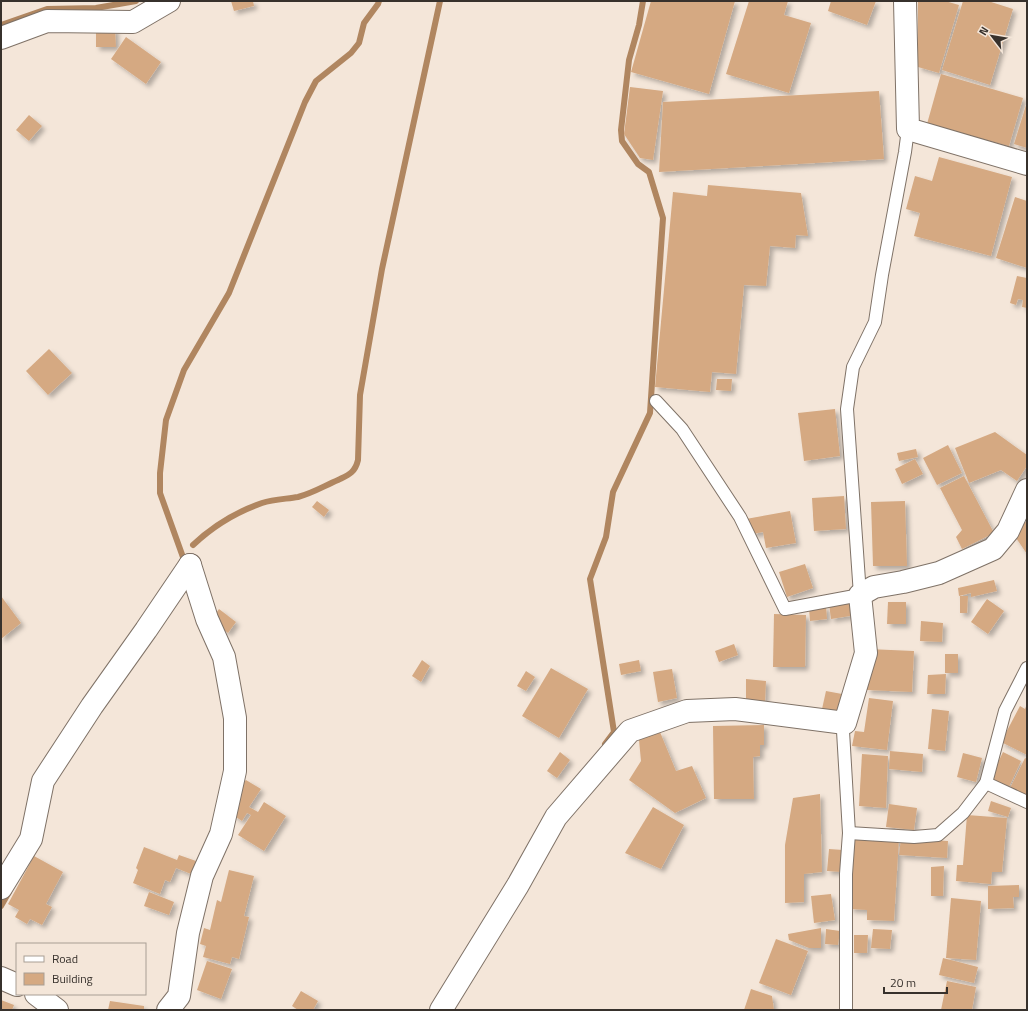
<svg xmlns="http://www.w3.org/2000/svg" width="1028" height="1011" viewBox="0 0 1028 1011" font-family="'Titillium Web',sans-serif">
<defs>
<filter id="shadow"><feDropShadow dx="3.5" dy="3.5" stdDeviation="2" flood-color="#0004"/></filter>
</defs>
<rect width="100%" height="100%" fill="#f4e6d9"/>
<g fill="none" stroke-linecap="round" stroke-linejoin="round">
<!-- stream -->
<g stroke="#b08660" stroke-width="6">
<path d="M 1,25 L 47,9 L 96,8 L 136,1"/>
<path d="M 193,545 C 213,526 236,512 262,503 C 274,499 287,499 298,497 C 313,493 324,486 338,480 C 348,475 355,473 358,460 L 360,395 L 382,269 L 440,1"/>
<path d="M 184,560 L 160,493 L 160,473 L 166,420 L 184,370 L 229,293 L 305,102 L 316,81 L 351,53 L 359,43 L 364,23 L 378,4 L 379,1"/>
<path d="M 605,744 L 614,732 L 590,579 L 606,537 L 613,492 L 650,413 L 663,218 L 649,172 L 638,164 L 622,141 L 621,130 L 629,60 L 639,25 L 643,1"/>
<path d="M 1,906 L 9,892"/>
</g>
</g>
<!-- building -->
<g fill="#d5a982" filter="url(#shadow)">
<path d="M 231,1 L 253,1 L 254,6 L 234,11 Z"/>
<path d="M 651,1 L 735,1 L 709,94 L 631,72 Z"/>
<path d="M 749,1 L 788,1 L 784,15 L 811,23 L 789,93 L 726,74 Z"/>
<path d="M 831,1 L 876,1 L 867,25 L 828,11 Z"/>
<path d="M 918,1 L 945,1 L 959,5 L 939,73 L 918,67 Z"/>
<path d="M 963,1 L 988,1 L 1013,9 L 990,85 L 942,70 Z"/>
<path d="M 115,28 L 116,47 L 96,47 L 96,29 Z"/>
<path d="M 126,37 L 161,62 L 146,84 L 111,59 Z"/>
<path d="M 941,74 L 1023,98 L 1009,146 L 927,124 Z"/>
<path d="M 630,87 L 663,91 L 653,160 L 640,158 L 624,134 Z"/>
<path d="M 879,91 L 884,159 L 659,172 L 663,102 Z"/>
<path d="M 1027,102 L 1027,148 L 1014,144 Z"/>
<path d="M 29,115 L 42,126 L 29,141 L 16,130 Z"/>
<path d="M 939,157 L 1012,177 L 991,256 L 914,236 L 920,213 L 906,209 L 915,176 L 932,181 Z"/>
<path d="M 708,185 L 801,193 L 808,236 L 796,235 L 795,248 L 770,246 L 766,286 L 744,285 L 736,374 L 712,372 L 710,392 L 655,387 L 673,192 L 707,196 Z"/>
<path d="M 1015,197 L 1027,201 L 1027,268 L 996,258 Z"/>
<path d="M 1017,276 L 1027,278 L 1027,308 L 1022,307 L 1023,300 L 1018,299 L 1016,305 L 1010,303 Z"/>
<path d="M 49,349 L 72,373 L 48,395 L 26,371 Z"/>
<path d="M 717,379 L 732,379 L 731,391 L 716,390 Z"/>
<path d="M 835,409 L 840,456 L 804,461 L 798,413 Z"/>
<path d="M 995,432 L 1027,455 L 1027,466 L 1017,481 L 1001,470 L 969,483 L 955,448 Z"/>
<path d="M 948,445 L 962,473 L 937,485 L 923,458 Z"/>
<path d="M 916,449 L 918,457 L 899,461 L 897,453 Z"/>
<path d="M 915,459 L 923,474 L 902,484 L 895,469 Z"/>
<path d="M 964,476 L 994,533 L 962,549 L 956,537 L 962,530 L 940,488 Z"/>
<path d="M 844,496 L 846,529 L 814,531 L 812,498 Z"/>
<path d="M 317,501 L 329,510 L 324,517 L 312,507 Z"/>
<path d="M 905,501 L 907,566 L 873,566 L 871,502 Z"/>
<path d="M 790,511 L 796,543 L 766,548 L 763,532 L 753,534 L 746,519 Z"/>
<path d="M 1027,521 L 1027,554 L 1012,532 Z"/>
<path d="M 805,564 L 813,588 L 787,597 L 779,572 Z"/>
<path d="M 994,580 L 997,591 L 971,597 L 971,593 L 959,596 L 958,588 Z"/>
<path d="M 1,596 L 21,623 L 1,639 Z"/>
<path d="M 960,596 L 968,596 L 967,613 L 960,613 Z"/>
<path d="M 987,599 L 1004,611 L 988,634 L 971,622 Z"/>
<path d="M 854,601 L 856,615 L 831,619 L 829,604 Z"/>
<path d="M 888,602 L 906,602 L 906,624 L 887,624 Z"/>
<path d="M 826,606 L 827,619 L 810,621 L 809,608 Z"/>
<path d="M 219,609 L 236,622 L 228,633 L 211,620 Z"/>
<path d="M 774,614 L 806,615 L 805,667 L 773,667 Z"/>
<path d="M 921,621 L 943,623 L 942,642 L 920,641 Z"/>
<path d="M 734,644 L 738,655 L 719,662 L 715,651 Z"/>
<path d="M 868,649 L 914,651 L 912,692 L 867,690 Z"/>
<rect x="945" y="654" width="13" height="19"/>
<path d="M 422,660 L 430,666 L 421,682 L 412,676 Z"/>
<path d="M 639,660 L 641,671 L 621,675 L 619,664 Z"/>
<path d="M 551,668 L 588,689 L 559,738 L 522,716 Z"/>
<path d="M 672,669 L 677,698 L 658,702 L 653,672 Z"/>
<path d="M 526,671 L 535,677 L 526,691 L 517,686 Z"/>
<path d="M 946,674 L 945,694 L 927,694 L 928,675 Z"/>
<path d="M 746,679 L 766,681 L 765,702 L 746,702 Z"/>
<path d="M 826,691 L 842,694 L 839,712 L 822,709 Z"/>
<path d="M 869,698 L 893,701 L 887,750 L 852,746 L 855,731 L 864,732 Z"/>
<path d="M 1027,704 L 1027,755 L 1001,742 L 1020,706 L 1025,709 Z"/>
<path d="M 932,709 L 949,711 L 945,751 L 928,749 Z"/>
<path d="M 764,725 L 764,745 L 760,745 L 760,756 L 753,757 L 754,799 L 714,799 L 713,726 Z"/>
<path d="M 660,732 L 676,771 L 692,766 L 706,798 L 675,813 L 629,780 L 641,761 L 639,740 Z"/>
<path d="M 890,751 L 923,754 L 922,772 L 889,769 Z"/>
<path d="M 560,752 L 570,760 L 557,778 L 547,771 Z"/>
<path d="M 1003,752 L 1021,761 L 1009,787 L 990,779 Z"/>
<path d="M 963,753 L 982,758 L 976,782 L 957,777 Z"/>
<path d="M 862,754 L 888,756 L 886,808 L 859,806 Z"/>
<path d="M 1025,758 L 1027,759 L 1027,796 L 1010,788 Z"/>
<path d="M 246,780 L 261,789 L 249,807 L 258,812 L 264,802 L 286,816 L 264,851 L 238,835 L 251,815 L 247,813 L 242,821 L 233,815 L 237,788 Z"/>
<path d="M 820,794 L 822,872 L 804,874 L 804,902 L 785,903 L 785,845 L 793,798 Z"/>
<path d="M 991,801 L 1011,808 L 1008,817 L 988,811 Z"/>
<path d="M 889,804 L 917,808 L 914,830 L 886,827 Z"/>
<path d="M 653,807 L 684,825 L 661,869 L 625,853 Z"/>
<path d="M 967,815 L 1007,818 L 1002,872 L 992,872 L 991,884 L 956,881 L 957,865 L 963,865 Z"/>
<path d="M 854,836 L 899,838 L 894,921 L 867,920 L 867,910 L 850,909 Z"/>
<path d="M 901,838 L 948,841 L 947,858 L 899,855 Z"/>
<path d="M 144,847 L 177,860 L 179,855 L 196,861 L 191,874 L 176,868 L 170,882 L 165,880 L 160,894 L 133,883 L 138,870 L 136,868 Z"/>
<path d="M 829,849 L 843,850 L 842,872 L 827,871 Z"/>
<path d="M 34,856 L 63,872 L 46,904 L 52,907 L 42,925 L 30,919 L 27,924 L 15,917 L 19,910 L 8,904 Z"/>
<path d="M 944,866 L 943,896 L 931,896 L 931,867 Z"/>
<path d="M 229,870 L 254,876 L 244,916 L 249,917 L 239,959 L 232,957 L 230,964 L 203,957 L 206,946 L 200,944 L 204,928 L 210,930 L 217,900 L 221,902 Z"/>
<path d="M 1019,885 L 1019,897 L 1013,897 L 1014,908 L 988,909 L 988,886 Z"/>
<path d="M 149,892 L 174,902 L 169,915 L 144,906 Z"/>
<path d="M 831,894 L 835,920 L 814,923 L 811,896 Z"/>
<path d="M 951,898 L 981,901 L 976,960 L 946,958 Z"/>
<path d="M 821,928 L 821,948 L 809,948 L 789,940 L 788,934 Z"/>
<path d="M 826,929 L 840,931 L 838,945 L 825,944 Z"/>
<path d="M 873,929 L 892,930 L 890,949 L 871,948 Z"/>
<path d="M 854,935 L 868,935 L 867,953 L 854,953 Z"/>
<path d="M 776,939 L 808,951 L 791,995 L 759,983 Z"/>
<path d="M 943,958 L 978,967 L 974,983 L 939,975 Z"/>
<path d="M 207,961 L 232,969 L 221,999 L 197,990 Z"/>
<path d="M 947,981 L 976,987 L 972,1010 L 941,1010 Z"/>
<path d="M 751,989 L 772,996 L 774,1010 L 744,1010 Z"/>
<path d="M 301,991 L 318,1001 L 313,1010 L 298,1010 L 292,1006 Z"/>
<path d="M 1,1000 L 14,1005 L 12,1010 L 1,1010 Z"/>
<path d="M 110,1001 L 144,1006 L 144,1010 L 108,1010 Z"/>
</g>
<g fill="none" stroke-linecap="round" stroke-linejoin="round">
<!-- lane casing -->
<g stroke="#7f7267" stroke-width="14">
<g id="lane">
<path d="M 656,401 L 682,429 L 740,517 L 785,609 L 860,595 L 847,409 L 853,367 L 875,322 L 882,275 L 905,152 L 908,129"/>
<path d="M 845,723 L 843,731 L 849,833 L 846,874 L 846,1010"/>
<path d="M 986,783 L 1027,802"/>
<path d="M 849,833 L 914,837 L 938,835 L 963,813 L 986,783 L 1005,711 L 1027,668"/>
</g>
</g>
<!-- street casing -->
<g stroke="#7f7267" stroke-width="24">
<g id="street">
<path d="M 905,1 L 908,129 L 1027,164"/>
<path d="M 1,38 L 47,21 L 133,22 L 169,1"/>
<path d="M 1,888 L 31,839 L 43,781 L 92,706 L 146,630 L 190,565"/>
<path d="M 168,1010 L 179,996 L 188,933 L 202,876 L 221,834 L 235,771 L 235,718 L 224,657 L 207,619 L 190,565"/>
<path d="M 441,1010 L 518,885 L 556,817 L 630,731 L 687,711 L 735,709 L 845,723 L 866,653 L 860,595 L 874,587 L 903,582 L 939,573 L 993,549 L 1008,531 L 1027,490"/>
</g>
</g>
<!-- secondary casing -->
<g stroke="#7f7267" stroke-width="24">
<g id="secondary">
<path d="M 1,978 L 17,985"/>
<path d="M 36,994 L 57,1010"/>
</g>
</g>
<!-- lane -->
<use href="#lane" stroke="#fff" stroke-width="12"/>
<!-- street -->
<use href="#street" stroke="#fff" stroke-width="22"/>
<!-- secondary -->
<use href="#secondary" stroke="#fff" stroke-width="22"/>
</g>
<!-- border -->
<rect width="1028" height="1011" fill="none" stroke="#37312c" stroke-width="4"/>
<!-- legend -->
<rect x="16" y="943" width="130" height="52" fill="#f4e6d9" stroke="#a89e94"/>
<rect x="24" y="956" width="20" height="6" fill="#ffffff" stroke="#a89e94"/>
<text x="52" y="963" font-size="12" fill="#37312c">Road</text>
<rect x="24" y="973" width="20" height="12" fill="#d5a982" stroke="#a89e94"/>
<text x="52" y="983" font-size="12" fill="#37312c">Building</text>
<!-- north arrow -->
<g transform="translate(992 36) rotate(301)" stroke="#f4e6d9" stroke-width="3" paint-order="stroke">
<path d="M0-3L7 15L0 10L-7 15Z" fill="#37312c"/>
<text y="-6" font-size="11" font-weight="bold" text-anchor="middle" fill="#37312c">N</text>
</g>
<!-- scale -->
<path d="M884 987v6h63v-6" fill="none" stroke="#37312c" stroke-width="2"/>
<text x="890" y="987" font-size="12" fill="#37312c" stroke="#f4e6d9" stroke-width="3" paint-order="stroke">20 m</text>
</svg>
